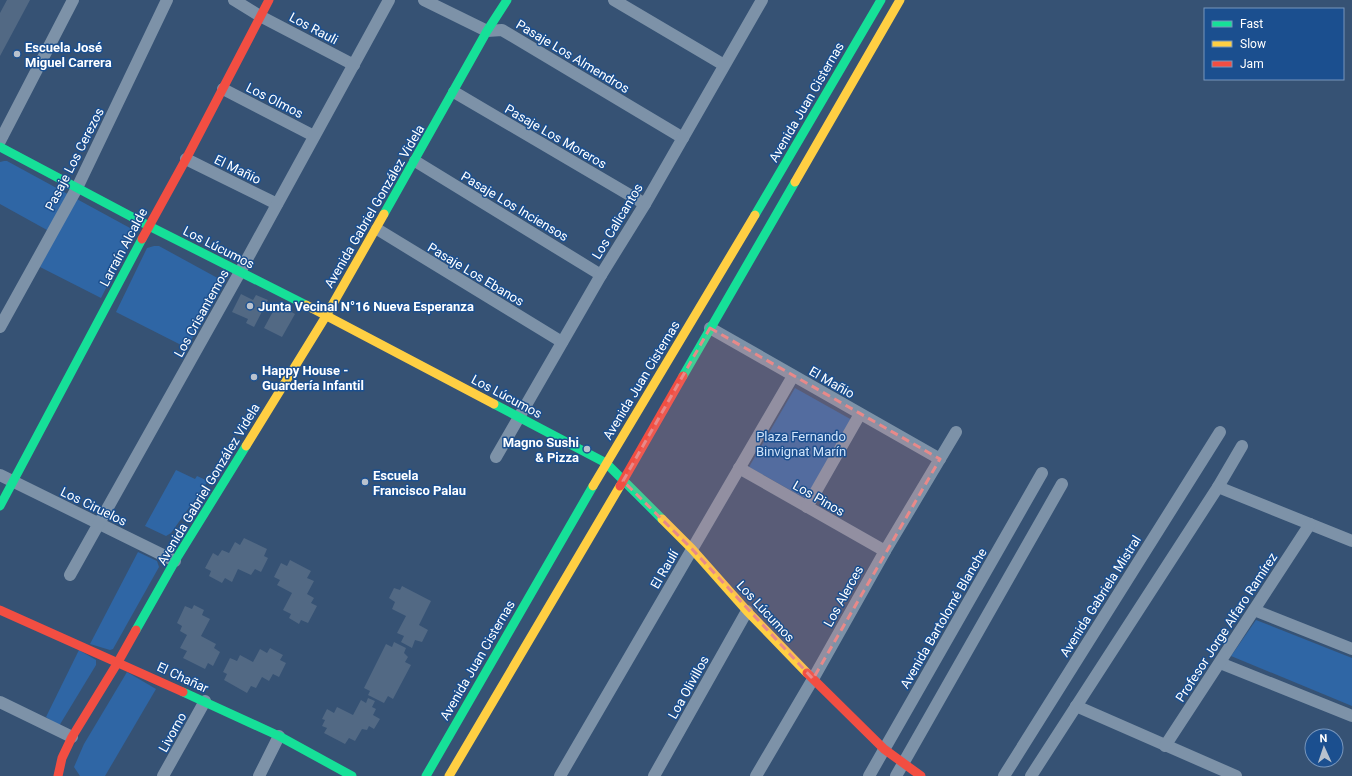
<svg xmlns="http://www.w3.org/2000/svg" width="1352" height="776" viewBox="0 0 1352 776" font-family="Roboto,sans-serif">
<rect width="100%" height="100%" fill="#365274"/>
<!-- green -->
<g fill="#2f66a5">
<path d="M 4,161 L 7,161 L 130,228 L 133,231 L 133,235 L 101,298 L 40,267 L 56,235 L 0,204 L 0,162 Z"/>
<path d="M 154,246 L 159,246 L 223,281 L 187,348 L 116,312 L 147,248 Z"/>
<path d="M 795,388 L 852,420 L 806,499 L 749,467 Z"/>
<path d="M 176,470 L 195,479 L 197,476 L 208,481 L 171,533 L 166,536 L 145,526 Z"/>
<path d="M 138,552 L 157,561 L 159,567 L 113,649 L 110,650 L 90,644 Z"/>
<path d="M 1256,620 L 1352,658 L 1352,706 L 1231,656 Z"/>
<path d="M 79,650 L 96,660 L 96,665 L 59,726 L 46,717 Z"/>
<path d="M 127,672 L 156,689 L 105,776 L 80,776 L 74,767 L 84,744 Z"/>
</g>
<!-- building -->
<g fill="#526984">
<path d="M 7,0 L 30,0 L 0,56 L 0,13 Z"/>
<path d="M 241,294 L 253,300 L 256,295 L 268,300 L 254,327 L 246,323 L 248,319 L 232,312 Z"/>
<path d="M 277,304 L 295,314 L 282,337 L 264,328 Z"/>
<path d="M 244,538 L 267,549 L 264,556 L 268,558 L 261,572 L 255,569 L 251,575 L 238,569 L 232,582 L 225,578 L 222,583 L 209,576 L 211,571 L 205,568 L 213,553 L 218,556 L 222,550 L 229,553 L 235,542 L 240,545 Z"/>
<path d="M 290,560 L 311,571 L 307,578 L 314,581 L 307,594 L 314,598 L 311,603 L 317,606 L 308,623 L 301,620 L 299,624 L 289,618 L 291,614 L 283,610 L 292,593 L 277,585 L 280,580 L 274,577 L 281,563 L 287,566 Z"/>
<path d="M 402,586 L 431,601 L 419,625 L 428,630 L 422,642 L 415,640 L 412,648 L 401,642 L 404,636 L 397,633 L 406,616 L 392,609 L 395,602 L 389,598 L 394,588 L 400,590 Z"/>
<path d="M 194,605 L 204,610 L 202,615 L 210,619 L 201,636 L 216,644 L 214,648 L 220,652 L 213,666 L 208,663 L 205,669 L 183,658 L 187,651 L 180,648 L 187,635 L 180,631 L 182,626 L 177,623 L 185,606 L 192,609 Z"/>
<path d="M 394,642 L 406,648 L 404,653 L 408,657 L 405,662 L 411,665 L 393,699 L 388,696 L 384,703 L 368,695 L 370,691 L 364,688 L 386,644 L 392,647 Z"/>
<path d="M 270,648 L 283,655 L 280,660 L 286,663 L 279,677 L 273,674 L 269,681 L 262,677 L 256,688 L 251,686 L 247,693 L 224,680 L 227,674 L 223,672 L 230,658 L 237,661 L 240,655 L 253,662 L 260,649 L 267,653 Z"/>
<path d="M 368,698 L 375,701 L 372,707 L 376,709 L 373,715 L 380,719 L 374,729 L 369,726 L 367,730 L 362,729 L 355,741 L 349,738 L 345,744 L 324,733 L 327,728 L 322,726 L 325,720 L 322,719 L 327,709 L 334,713 L 337,707 L 353,715 L 361,700 L 366,703 Z"/>
</g>
<g fill="none" stroke-linecap="round" stroke-linejoin="round">
<!-- street -->
<g stroke="#7d92a8" stroke-width="12">
<path d="M 234,0 L 260,16 L 354,65"/>
<path d="M 424,0 L 487,31 L 502,30 L 683,138"/>
<path d="M 614,0 L 724,65"/>
<path d="M 223,89 L 314,136"/>
<path d="M 454,92 L 645,204"/>
<path d="M 0,141 L 73,0"/>
<path d="M 186,159 L 277,204"/>
<path d="M 415,161 L 601,275"/>
<path d="M 377,229 L 562,342"/>
<path d="M 0,327 L 77,188 L 167,0"/>
<path d="M 710,328 L 940,459"/>
<path d="M 496,457 L 601,275 L 645,204 L 762,0"/>
<path d="M 739,468 L 885,551"/>
<path d="M 0,475 L 175,561"/>
<path d="M 1218,487 L 1352,541"/>
<path d="M 807,507 L 860,414"/>
<path d="M 70,575 L 240,272 L 389,0"/>
<path d="M 1254,610 L 1352,649"/>
<path d="M 1220,663 L 1352,716"/>
<path d="M 0,702 L 72,737"/>
<path d="M 1076,706 L 1236,776"/>
<path d="M 1165,746 L 1310,524"/>
<path d="M 163,776 L 205,701"/>
<path d="M 259,776 L 279,736"/>
<path d="M 560,776 L 793,376"/>
<path d="M 654,776 L 747,611"/>
<path d="M 756,776 L 813,679 L 885,551 L 956,432"/>
<path d="M 869,776 L 1042,473"/>
<path d="M 896,776 L 1062,484"/>
<path d="M 1004,776 L 1220,432"/>
<path d="M 1031,776 L 1218,487 L 1242,446"/>
</g>
<!-- fast -->
<g stroke="#16e098" stroke-width="9">
<path d="M 0,147 L 149,226 L 306,305"/>
<path d="M 384,214 L 487,31 L 507,0"/>
<path d="M 755,215 L 881,0"/>
<path d="M 683,376 L 795,182"/>
<path d="M 494,404 L 606,463 L 662,519"/>
<path d="M 0,506 L 142,239"/>
<path d="M 136,630 L 175,561 L 246,446"/>
<path d="M 183,692 L 279,736 L 352,776"/>
<path d="M 426,776 L 593,486"/>
</g>
<!-- slow -->
<g stroke="#ffcf43" stroke-width="9">
<path d="M 795,182 L 900,0"/>
<path d="M 306,305 L 494,404"/>
<path d="M 246,446 L 326,316 L 384,214"/>
<path d="M 593,486 L 755,215"/>
<path d="M 662,519 L 692,549 L 747,611 L 807,673"/>
<path d="M 449,776 L 620,486"/>
</g>
<!-- jam -->
<g stroke="#f24e42" stroke-width="9">
<path d="M 142,239 L 186,159 L 269,0"/>
<path d="M 620,486 L 683,376"/>
<path d="M 0,610 L 183,692"/>
<path d="M 807,673 L 884,749 L 921,776"/>
<path d="M 58,776 L 62,758 L 72,737 L 118,662 L 136,630"/>
</g>
</g>
<!-- marked area -->
<path fill="#e88989" fill-opacity="0.2" stroke="#e88989" stroke-width="3" stroke-dasharray="8 5" stroke-linejoin="round" d="M 710,328 L 940,459 L 813,679 L 692,549 L 623,481 Z"/>
<!-- markers -->
<g fill="#b9c2ce" stroke="#1b4f8f" stroke-width="1.5">
<circle cx="17" cy="54" r="4"/>
<circle cx="250" cy="306" r="4"/>
<circle cx="254" cy="377" r="4"/>
<circle cx="587" cy="449" r="4"/>
<circle cx="365" cy="482" r="4"/>
</g>
<g text-anchor="middle" stroke-width="3" stroke-linejoin="round" paint-order="stroke">
<!-- street labels -->
<g font-size="13" fill="#fff" stroke="#1b4f8f">
<text transform="translate(314 28) rotate(28)" y="5">Los Rauli</text>
<text transform="translate(573 56) rotate(31)" y="5">Pasaje Los Almendros</text>
<text transform="translate(275 100) rotate(27)" y="5">Los Olmos</text>
<text transform="translate(806 102) rotate(-60)" y="5">Avenida Juan Cisternas</text>
<text transform="translate(556 136) rotate(30)" y="5">Pasaje Los Moreros</text>
<text transform="translate(74 159) rotate(-63)" y="5">Pasaje Los Cerezos</text>
<text transform="translate(238 169) rotate(26)" y="5">El Mañio</text>
<text transform="translate(374 206) rotate(-60)" y="5">Avenida Gabriel González Videla</text>
<text transform="translate(515 206) rotate(31)" y="5">Pasaje Los Inciensos</text>
<text transform="translate(617 221) rotate(-59)" y="5">Los Calicantos</text>
<text transform="translate(123 247) rotate(-62)" y="5">Larraín Alcalde</text>
<text transform="translate(219 247) rotate(27)" y="5">Los Lúcumos</text>
<text transform="translate(476 274) rotate(31)" y="5">Pasaje Los Ebanos</text>
<text transform="translate(201 313) rotate(-61)" y="5">Los Crisantemos</text>
<text transform="translate(641 380) rotate(-59)" y="5">Avenida Juan Cisternas</text>
<text transform="translate(832 382) rotate(30)" y="5">El Mañio</text>
<text transform="translate(507 396) rotate(28)" y="5">Los Lúcumos</text>
<text transform="translate(208 484) rotate(-59)" y="5">Avenida Gabriel González Videla</text>
<text transform="translate(819 498) rotate(30)" y="5">Los Pinos</text>
<text transform="translate(94 506) rotate(26)" y="5">Los Ciruelos</text>
<text transform="translate(664 569) rotate(-60)" y="5">El Raulí</text>
<text transform="translate(843 596) rotate(-61)" y="5">Los Alerces</text>
<text transform="translate(1100 596) rotate(-58)" y="5">Avenida Gabriela Mistral</text>
<text transform="translate(766 611) rotate(47)" y="5">Los Lúcumos</text>
<text transform="translate(943 618) rotate(-60)" y="5">Avenida Bartolomé Blanche</text>
<text transform="translate(1226 627) rotate(-57)" y="5">Profesor Jorge Alfaro Ramírez</text>
<text transform="translate(477 660) rotate(-60)" y="5">Avenida Juan Cisternas</text>
<text transform="translate(183 677) rotate(25)" y="5">El Chañar</text>
<text transform="translate(688 687) rotate(-61)" y="5">Loa Olivillos</text>
<text transform="translate(172 732) rotate(-61)" y="5">Livorno</text>
</g>
<!-- poi labels -->
<g font-size="13" font-weight="bold" fill="#fff" stroke="#1b4f8f" text-anchor="start">
<text x="25" y="52">Escuela José<tspan x="25" dy="15">Miguel Carrera</tspan></text>
<text x="258" y="311">Junta Vecinal N°16 Nueva Esperanza</text>
<text x="262" y="375">Happy House -<tspan x="262" dy="15">Guardería Infantil</tspan></text>
<text x="579" y="447" text-anchor="end">Magno Sushi<tspan x="579" dy="15">&amp; Pizza</tspan></text>
<text x="373" y="480">Escuela<tspan x="373" dy="15">Francisco Palau</tspan></text>
</g>
<!-- park labels -->
<g font-size="13" fill="#cfe3fa" stroke="#1b4f8f">
<text x="801" y="441">Plaza Fernando<tspan x="801" dy="15">Binvignat Marín</tspan></text>
</g>
</g>
<!-- legend -->
<rect x="1204" y="8" width="140" height="72" fill="#1b4f8f" stroke="#7695bc"/>
<rect x="1212" y="21" width="20" height="6" fill="#16e098" stroke="#7695bc"/>
<text x="1240" y="28" font-size="12" fill="#ffffff">Fast</text>
<rect x="1212" y="41" width="20" height="6" fill="#ffcf43" stroke="#7695bc"/>
<text x="1240" y="48" font-size="12" fill="#ffffff">Slow</text>
<rect x="1212" y="61" width="20" height="6" fill="#f24e42" stroke="#7695bc"/>
<text x="1240" y="68" font-size="12" fill="#ffffff">Jam</text>
<!-- north arrow -->
<g transform="translate(1324 748) rotate(357)"><circle r="19" fill="#1b4f8f" stroke="#7695bc"/>
<path d="M0-3L7 15L0 10L-7 15Z" fill="#b9c2ce"/>
<text y="-6" font-size="11" font-weight="bold" text-anchor="middle" fill="#ffffff">N</text>
</g>
</svg>
